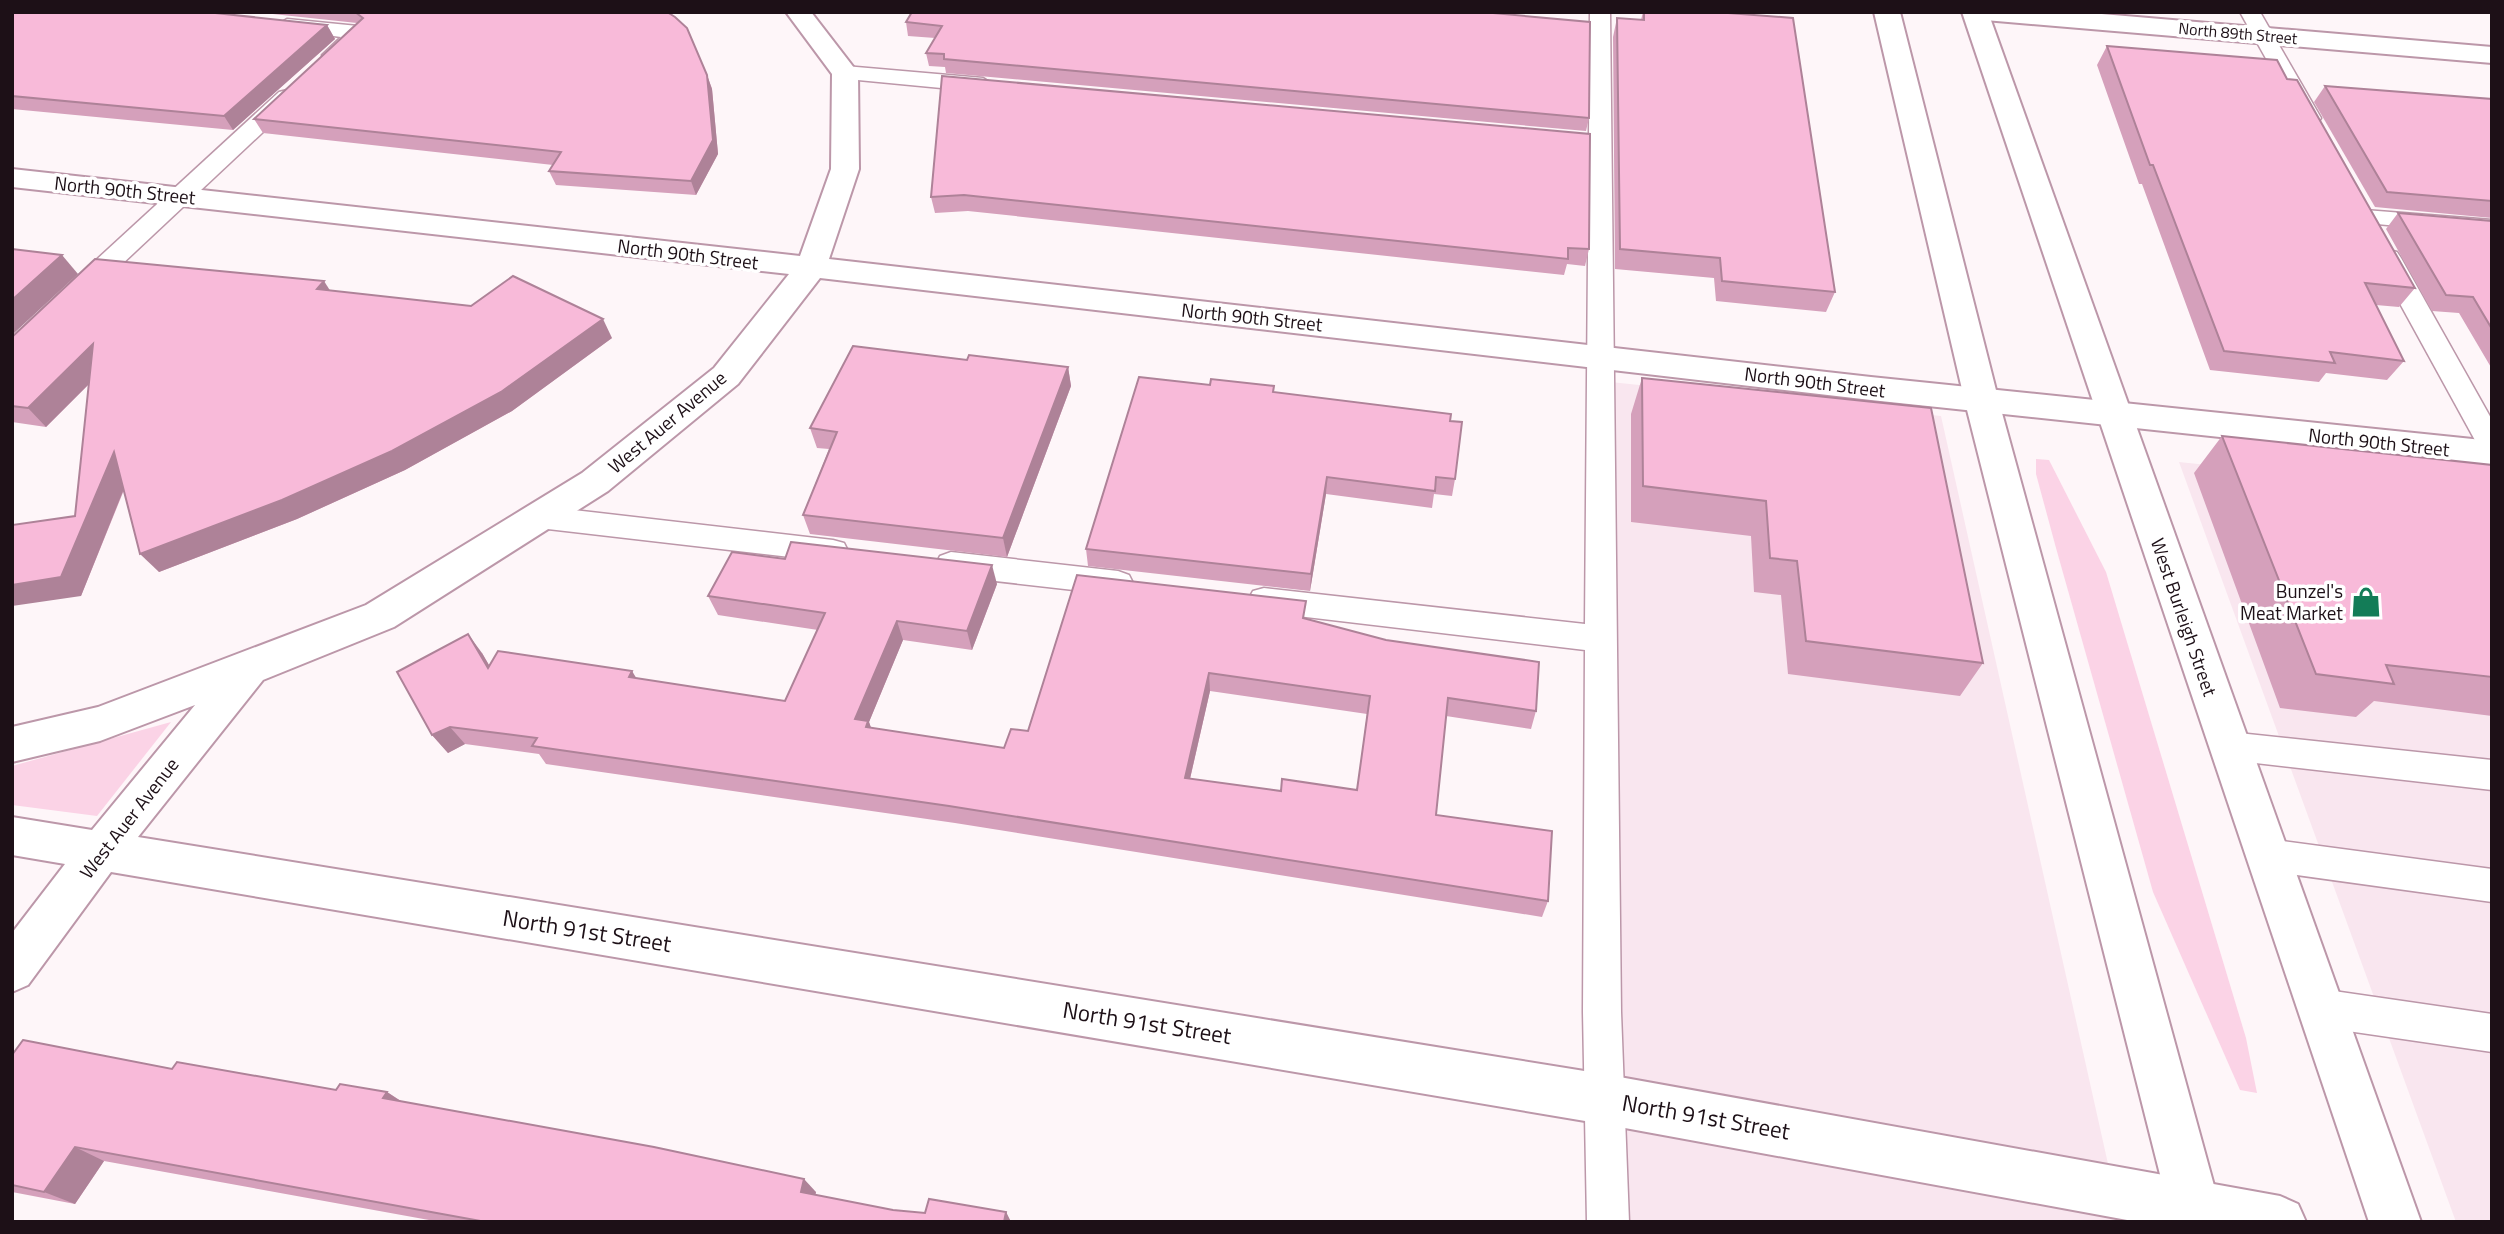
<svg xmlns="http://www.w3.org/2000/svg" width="2504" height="1234" viewBox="0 0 2504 1234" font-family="'Titillium Web',sans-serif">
<rect width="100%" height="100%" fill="#fef6f9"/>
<!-- built -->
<g fill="#f9e6ef">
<path d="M 1591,380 L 1941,416 L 2121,1222 L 1590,1222 Z"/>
<path d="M 2179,462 L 2492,495 L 2492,1222 L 2456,1222 Z"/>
</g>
<!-- green -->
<g fill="#fbd3e6">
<path d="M 2036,459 L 2049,460 L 2106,572 L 2246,1038 L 2257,1093 L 2240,1090 L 2153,892 L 2056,548 L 2036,474 Z"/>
<path d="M 171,722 L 97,816 L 12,805 L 12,766 Z"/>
</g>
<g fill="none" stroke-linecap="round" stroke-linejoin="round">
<!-- lane casing -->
<g stroke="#bc97a9" stroke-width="3">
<g id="lane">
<path d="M 1590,12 L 1610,12 L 1621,1012 L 1629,1222 L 1587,1222 L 1583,1012 L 1585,650 L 1264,612 L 1253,609 L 1248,600 L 1253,591 L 1264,588 L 1585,624 Z"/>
<path d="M 2240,12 L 2260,12 L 2321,118 L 2318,123 L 2302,123 Z"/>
<path d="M 287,19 L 358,26 L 368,32 L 341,60 L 333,61 L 322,55 L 341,37 L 280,29 L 277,25 Z"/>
<path d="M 845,66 L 983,78 L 994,85 L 983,92 L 837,78 L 834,73 Z"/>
<path d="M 287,90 L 298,97 L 295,102 L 88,296 L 70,296 L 66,290 L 70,284 L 279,92 Z"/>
<path d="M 2365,210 L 2492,220 L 2492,235 L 2356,222 L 2353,217 L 2356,212 Z"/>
<path d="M 2388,250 L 2397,252 L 2401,258 L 2492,420 L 2492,456 L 2482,453 L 2375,258 L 2379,252 Z"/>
<path d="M 539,506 L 833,540 L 844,543 L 848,551 L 844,559 L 833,562 L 539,528 L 528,525 L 524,517 L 528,509 Z"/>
<path d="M 951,552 L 1118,571 L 1129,575 L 1133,583 L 1129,591 L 1118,595 L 951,576 L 940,572 L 936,564 L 940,556 Z"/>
<path d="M 2229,732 L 2492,760 L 2492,790 L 2229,760 L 2217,756 L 2212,746 L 2217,736 Z"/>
<path d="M 2267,839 L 2492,869 L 2492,902 L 2267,871 L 2254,866 L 2249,855 L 2254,844 Z"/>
<path d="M 2320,989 L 2492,1014 L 2492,1052 L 2320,1027 L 2306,1021 L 2301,1008 L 2306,995 Z"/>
</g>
</g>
<!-- street casing -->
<g stroke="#bc97a9" stroke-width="4">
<g id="street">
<path d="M 786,12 L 811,12 L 858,73 L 859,169 L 829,259 L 1871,377 L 2492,441 L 2492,466 L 1871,400 L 820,278 L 738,384 L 608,491 L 394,627 L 263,680 L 138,837 L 1603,1074 L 2280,1196 L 2298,1204 L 2306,1222 L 2138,1222 L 1603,1124 L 111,872 L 28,985 L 12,992 L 12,933 L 65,864 L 12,855 L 12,817 L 92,830 L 195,705 L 100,741 L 12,762 L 12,727 L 98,707 L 366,605 L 582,473 L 714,368 L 789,274 L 12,187 L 12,169 L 800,256 L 831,169 L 832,74 Z"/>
<path d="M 1973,12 L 2078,12 L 2492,47 L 2492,63 L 1985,20 L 1976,17 Z"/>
</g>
</g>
<!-- secondary casing -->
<g stroke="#bc97a9" stroke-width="4">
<g id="secondary">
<path d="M 1874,12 L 1900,12 L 1999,402 L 2224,1222 L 2172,1222 L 1965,402 Z"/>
<path d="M 1962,12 L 1988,12 L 2421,1222 L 2369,1222 Z"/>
</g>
</g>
<!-- lane -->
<use href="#lane" fill="#fff" fill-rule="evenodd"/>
<!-- street -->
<use href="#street" fill="#fff" fill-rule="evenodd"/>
<!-- secondary -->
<use href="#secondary" fill="#fff" fill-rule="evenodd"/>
</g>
<!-- wall -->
<g fill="#d5a0bb" fill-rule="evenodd">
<path d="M 12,12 L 327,25 L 335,39 L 233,130 L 12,109 Z"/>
<path d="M 253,12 L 667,12 L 707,75 L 712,89 L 718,154 L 696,195 L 556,185 L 549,171 L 553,165 L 263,133 L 254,119 L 357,23 Z"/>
<path d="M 912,12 L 1589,118 L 1586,131 L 946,73 L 945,67 L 929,66 L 926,53 L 935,38 L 908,36 L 906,22 Z"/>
<path d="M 1643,12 L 1715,12 L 1835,292 L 1826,312 L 1716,301 L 1714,278 L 1615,269 L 1613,37 L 1617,18 L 1641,20 Z"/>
<path d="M 2107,46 L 2287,79 L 2415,288 L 2399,307 L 2376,305 L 2404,361 L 2387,380 L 2326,373 L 2319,382 L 2210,370 L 2142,184 L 2139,184 L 2097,65 Z"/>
<path d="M 942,76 L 1589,249 L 1585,266 L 1567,264 L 1564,275 L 968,211 L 935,213 L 931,197 Z"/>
<path d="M 2325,86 L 2492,99 L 2492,218 L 2375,207 L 2314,102 Z"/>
<path d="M 2398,213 L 2492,221 L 2492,369 L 2459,313 L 2432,311 L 2386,229 Z"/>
<path d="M 330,290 L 612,338 L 512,411 L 405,470 L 297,519 L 159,572 L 124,490 L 81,596 L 75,516 L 89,384 L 46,427 L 12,422 L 12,337 Z"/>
<path d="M 967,360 L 1068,367 L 1071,386 L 1007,557 L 810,534 L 803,515 L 829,449 L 817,448 L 810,428 Z"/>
<path d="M 1642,378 L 1983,663 L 1960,696 L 1788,674 L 1781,595 L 1754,592 L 1751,536 L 1631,522 L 1631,414 Z"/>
<path d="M 1274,392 L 1450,421 L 1455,479 L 1452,496 L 1434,494 L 1432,508 L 1326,494 L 1310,591 L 1088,566 L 1086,549 Z"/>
<path d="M 2222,436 L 2492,465 L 2492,716 L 2374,701 L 2356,717 L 2280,708 L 2194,473 Z"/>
<path d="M 997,584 L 972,650 L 903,640 L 869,722 L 871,728 L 1004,748 L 1028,731 L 1305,619 L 1536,711 L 1531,729 L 1446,716 L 1436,815 L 1548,901 L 1542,917 L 955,823 L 546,764 L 539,754 L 465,744 L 448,753 L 432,735 L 482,653 L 489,665 L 636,678 L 785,701 L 818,630 L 718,615 L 708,596 ZM 1210,691 L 1367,714 L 1357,790 L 1281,791 L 1190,779 Z"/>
<path d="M 12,1055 L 172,1069 L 336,1090 L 387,1092 L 401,1101 L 816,1192 L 815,1195 L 893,1210 L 925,1213 L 1006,1212 L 1011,1222 L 440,1222 L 104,1161 L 75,1204 L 12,1192 Z"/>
</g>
<!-- shaded-wall -->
<g fill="#ae8298">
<path d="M 327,25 L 335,39 L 233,130 L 224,116 Z"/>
<path d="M 707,75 L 712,89 L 718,154 L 696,195 L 691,181 Z"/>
<path d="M 62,255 L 78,274 L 12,335 L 12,300 Z"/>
<path d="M 324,281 L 336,300 L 317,289 Z"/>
<path d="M 603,319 L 612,338 L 512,411 L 405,470 L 297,519 L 159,572 L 140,554 Z"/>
<path d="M 93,344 L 109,364 L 46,427 L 28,408 Z"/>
<path d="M 1068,367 L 1071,386 L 1007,557 L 1003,538 Z"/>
<path d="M 114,452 L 131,471 L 81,596 L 12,606 L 12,585 L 61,577 Z"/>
<path d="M 1327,477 L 1326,494 L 1310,591 L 1311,574 Z"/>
<path d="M 992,565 L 997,584 L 972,650 L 967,631 Z"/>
<path d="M 897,621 L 903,640 L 869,722 L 875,739 L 855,719 Z"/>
<path d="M 468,634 L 482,653 L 501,686 L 488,668 Z"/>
<path d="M 632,671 L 643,689 L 629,677 Z"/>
<path d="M 1209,673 L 1210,691 L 1186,796 L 1185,778 Z"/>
<path d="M 450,727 L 465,744 L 448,753 L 432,735 Z"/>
<path d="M 387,1092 L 408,1106 L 383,1098 Z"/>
<path d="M 75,1147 L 104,1161 L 75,1204 L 44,1192 Z"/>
<path d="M 804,1179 L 816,1192 L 813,1205 L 801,1192 Z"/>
<path d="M 1006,1212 L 1011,1222 L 1004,1222 Z"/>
</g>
<!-- building -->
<g fill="#f8bad9" stroke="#ae8298" stroke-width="2" fill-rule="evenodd">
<path d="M 12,12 L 206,12 L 327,25 L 224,116 L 12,96 Z"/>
<path d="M 355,12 L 667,12 L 675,17 L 687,28 L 707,75 L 713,140 L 691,181 L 549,171 L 561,152 L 254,119 L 363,18 Z"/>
<path d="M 912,12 L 1482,12 L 1590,22 L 1589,118 L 944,59 L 944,54 L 926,53 L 942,26 L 906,22 Z"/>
<path d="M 1644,12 L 1715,12 L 1793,18 L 1835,292 L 1722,281 L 1720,258 L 1620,249 L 1617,18 L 1644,20 Z"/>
<path d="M 2107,46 L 2277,60 L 2287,79 L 2297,80 L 2415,288 L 2365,283 L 2404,361 L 2330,352 L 2335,363 L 2224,351 L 2153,165 L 2150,165 Z"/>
<path d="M 942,76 L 1590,134 L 1589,249 L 1568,248 L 1568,259 L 964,195 L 931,197 Z"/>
<path d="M 2325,86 L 2492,99 L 2492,201 L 2387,192 Z"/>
<path d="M 2398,213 L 2492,221 L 2492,329 L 2473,297 L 2446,295 Z"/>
<path d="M 12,249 L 62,255 L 12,300 Z"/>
<path d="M 95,259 L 324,281 L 317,289 L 471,306 L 513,276 L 603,319 L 501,392 L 392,451 L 282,500 L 140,554 L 114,452 L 61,577 L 12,585 L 12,525 L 75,516 L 93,344 L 28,408 L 12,406 L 12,337 Z"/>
<path d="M 853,346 L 967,360 L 969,355 L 1068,367 L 1003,538 L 803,515 L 837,432 L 810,428 Z"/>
<path d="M 1139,377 L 1210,385 L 1211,379 L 1274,386 L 1273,392 L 1451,414 L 1450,421 L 1462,422 L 1455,479 L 1436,477 L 1435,491 L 1327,477 L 1311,574 L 1086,549 Z"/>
<path d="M 1642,378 L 1931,408 L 1983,663 L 1806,641 L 1797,561 L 1770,558 L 1766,501 L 1643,486 Z"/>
<path d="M 2222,436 L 2492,465 L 2492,677 L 2386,665 L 2394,684 L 2316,674 Z"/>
<path d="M 791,542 L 992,565 L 967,631 L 897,621 L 855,719 L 868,721 L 866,727 L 1004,748 L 1011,729 L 1028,731 L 1077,575 L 1306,601 L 1303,618 L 1386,640 L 1539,662 L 1536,711 L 1448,698 L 1436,815 L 1552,831 L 1548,901 L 949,806 L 532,746 L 537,738 L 450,727 L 432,735 L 397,672 L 468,634 L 488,668 L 498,651 L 632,671 L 629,677 L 785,701 L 825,613 L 708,596 L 732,552 L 785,559 ZM 1209,673 L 1370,696 L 1357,790 L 1282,779 L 1281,791 L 1185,778 Z"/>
<path d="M 23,1040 L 172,1069 L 177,1062 L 336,1090 L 340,1084 L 387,1092 L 383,1098 L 654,1147 L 804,1179 L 801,1192 L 893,1210 L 925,1213 L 929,1199 L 1006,1212 L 1004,1222 L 486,1222 L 75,1147 L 44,1192 L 12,1185 L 12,1055 Z"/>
</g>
<!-- icons -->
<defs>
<g id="shop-bare" transform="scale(2.415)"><path d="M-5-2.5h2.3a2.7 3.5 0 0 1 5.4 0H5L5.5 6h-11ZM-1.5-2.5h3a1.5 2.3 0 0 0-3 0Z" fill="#137c57" stroke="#fff" stroke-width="2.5" paint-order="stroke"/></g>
</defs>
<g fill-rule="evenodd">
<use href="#shop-bare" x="2366" y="602"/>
</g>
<g text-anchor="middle" stroke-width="7" stroke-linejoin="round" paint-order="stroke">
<!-- far-street labels -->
<g font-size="16" fill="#1d1017" stroke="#fff">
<text transform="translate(2238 33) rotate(5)" y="6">North 89th Street</text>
</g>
<!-- street labels -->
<g font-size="19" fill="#1d1017" stroke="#fff">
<text transform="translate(125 190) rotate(6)" y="7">North 90th Street</text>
<text transform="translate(688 254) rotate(7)" y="7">North 90th Street</text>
<text transform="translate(1252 317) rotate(6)" y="7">North 90th Street</text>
<text transform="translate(1815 382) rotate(7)" y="7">North 90th Street</text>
<text transform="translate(667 422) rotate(-40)" y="7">West Auer Avenue</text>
<text transform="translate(2379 442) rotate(6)" y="7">North 90th Street</text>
<text transform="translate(2184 617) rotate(71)" y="7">West Burleigh Street</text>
<text transform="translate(129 818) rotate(-52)" y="7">West Auer Avenue</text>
</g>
<!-- poi labels -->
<g font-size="19" fill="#1d1017" stroke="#fff" text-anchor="end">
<text x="2343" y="598">Bunzel's<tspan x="2343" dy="22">Meat Market</tspan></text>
</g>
<!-- near-street labels -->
<g font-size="23" fill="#1d1017" stroke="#fff">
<text transform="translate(587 931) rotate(9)" y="8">North 91st Street</text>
<text transform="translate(1147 1023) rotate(9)" y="8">North 91st Street</text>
<text transform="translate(1706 1117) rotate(10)" y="8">North 91st Street</text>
</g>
</g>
<!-- border -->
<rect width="2504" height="1234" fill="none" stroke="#1d1017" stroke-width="28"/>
</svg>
